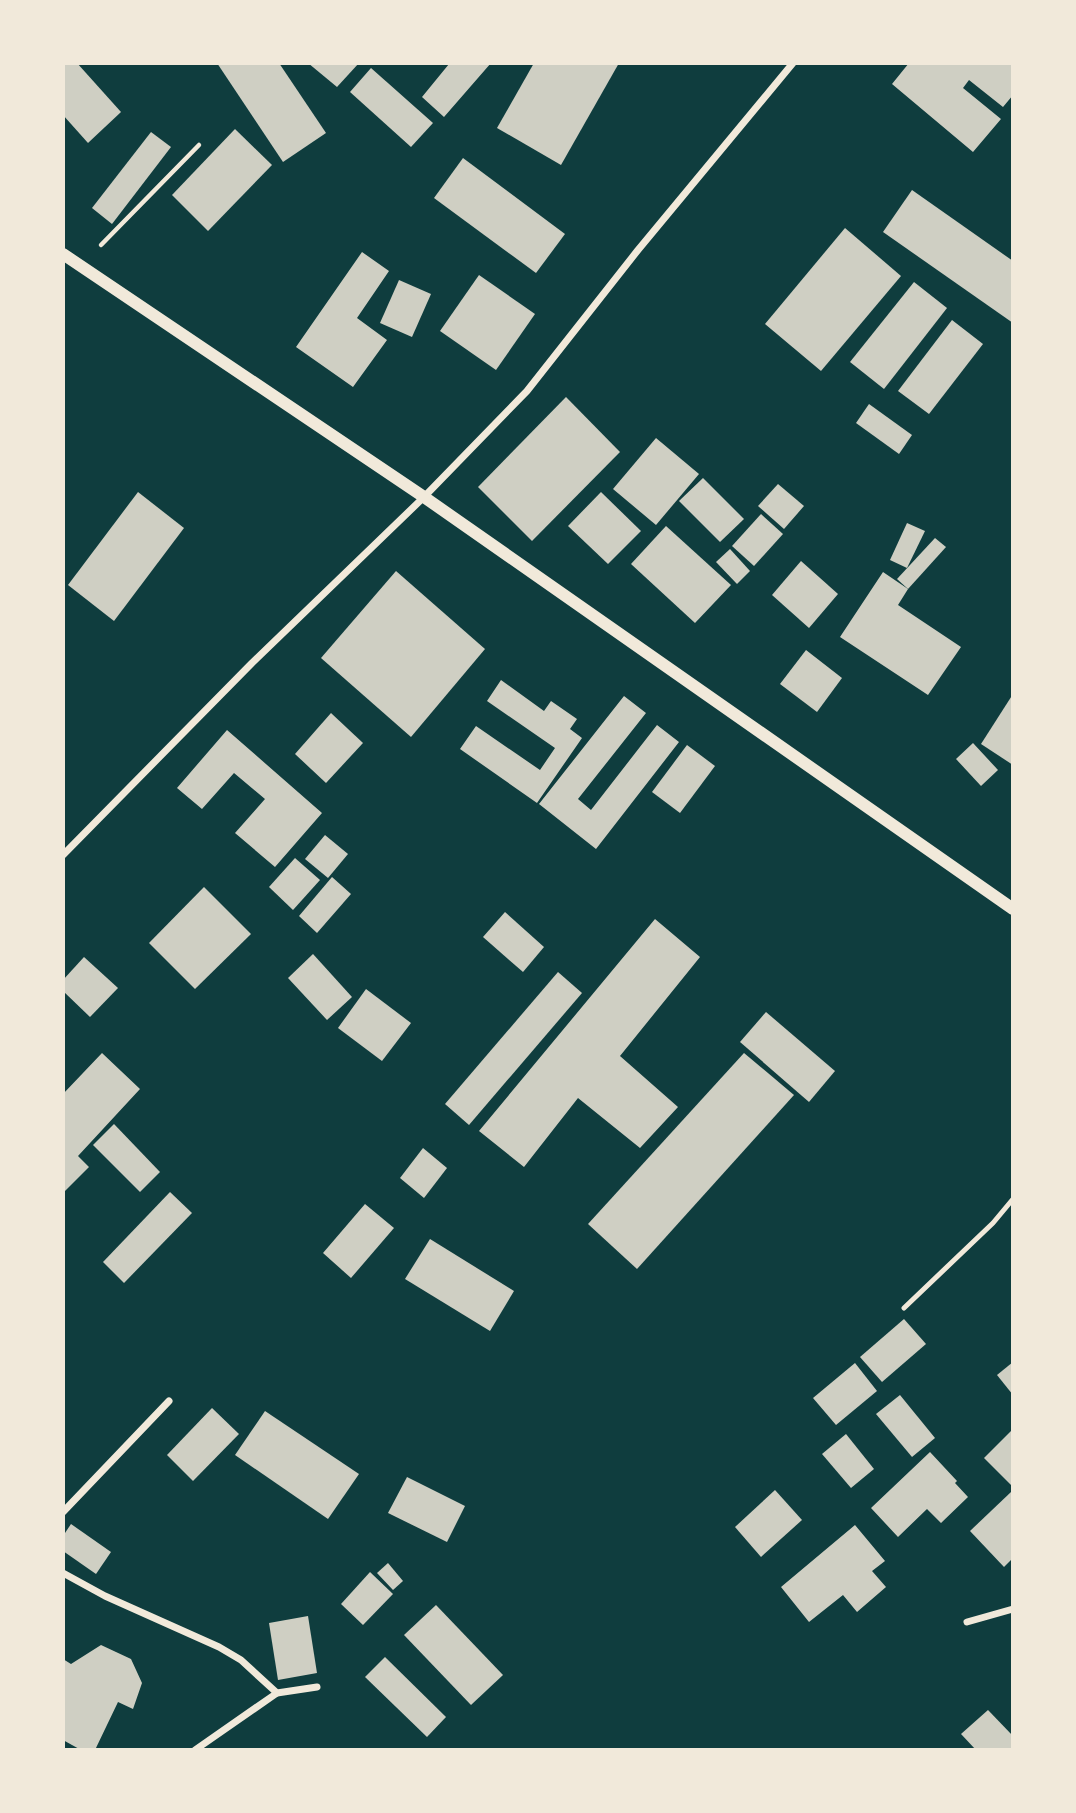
<svg xmlns="http://www.w3.org/2000/svg" width="1076" height="1813" viewBox="0 0 1076 1813" font-family="Barlow,sans-serif">
<rect width="100%" height="100%" fill="#0f3d3e"/>
<!-- building -->
<g fill="#cfcfc3">
<path d="M 63,63 L 77,63 L 121,112 L 88,143 L 63,115 Z"/>
<path d="M 217,63 L 279,63 L 326,133 L 283,162 Z"/>
<path d="M 308,63 L 359,63 L 337,87 Z"/>
<path d="M 448,63 L 491,63 L 444,117 L 422,97 L 449,64 Z"/>
<path d="M 534,63 L 619,63 L 561,165 L 497,128 Z"/>
<path d="M 909,63 L 1013,63 L 1013,95 L 1003,107 L 969,80 L 963,88 L 1001,119 L 973,152 L 892,84 Z"/>
<path d="M 371,68 L 433,123 L 411,147 L 350,92 Z"/>
<path d="M 235,129 L 272,165 L 208,231 L 172,195 Z"/>
<path d="M 151,132 L 171,147 L 112,224 L 92,208 Z"/>
<path d="M 463,158 L 565,234 L 536,273 L 434,198 Z"/>
<path d="M 912,190 L 1013,261 L 1013,323 L 883,232 Z"/>
<path d="M 845,228 L 901,276 L 821,371 L 765,324 Z"/>
<path d="M 362,252 L 389,271 L 357,318 L 387,340 L 353,387 L 296,347 Z"/>
<path d="M 479,275 L 535,314 L 496,370 L 440,331 Z"/>
<path d="M 399,280 L 431,294 L 412,337 L 380,323 Z"/>
<path d="M 914,282 L 947,308 L 884,389 L 850,362 Z"/>
<path d="M 952,320 L 983,344 L 929,414 L 898,391 Z"/>
<path d="M 566,397 L 620,452 L 532,541 L 478,487 Z"/>
<path d="M 869,404 L 912,435 L 899,454 L 856,423 Z"/>
<path d="M 656,438 L 699,474 L 656,525 L 613,489 Z"/>
<path d="M 703,478 L 744,519 L 720,542 L 679,501 Z"/>
<path d="M 778,484 L 804,506 L 784,529 L 758,506 Z"/>
<path d="M 138,492 L 184,528 L 114,621 L 68,585 Z"/>
<path d="M 601,492 L 641,531 L 608,564 L 568,526 Z"/>
<path d="M 761,514 L 783,534 L 754,566 L 732,546 Z"/>
<path d="M 907,523 L 925,531 L 907,568 L 890,560 Z"/>
<path d="M 666,526 L 731,585 L 695,623 L 631,564 Z"/>
<path d="M 935,538 L 946,547 L 908,589 L 897,579 Z"/>
<path d="M 730,549 L 750,571 L 737,584 L 716,562 Z"/>
<path d="M 801,561 L 838,594 L 809,628 L 772,595 Z"/>
<path d="M 396,571 L 485,649 L 411,737 L 321,658 Z"/>
<path d="M 883,572 L 908,589 L 898,605 L 961,647 L 928,695 L 840,637 Z"/>
<path d="M 806,650 L 842,678 L 817,712 L 780,684 Z"/>
<path d="M 501,680 L 544,711 L 551,701 L 577,719 L 570,729 L 582,738 L 537,803 L 460,749 L 476,726 L 540,770 L 555,748 L 487,701 Z"/>
<path d="M 1013,694 L 1013,765 L 981,744 Z"/>
<path d="M 624,696 L 646,713 L 578,799 L 591,810 L 657,725 L 679,742 L 596,849 L 539,804 Z"/>
<path d="M 331,713 L 363,743 L 326,783 L 295,754 Z"/>
<path d="M 227,730 L 322,813 L 275,867 L 235,833 L 265,799 L 234,773 L 202,809 L 177,788 Z"/>
<path d="M 973,743 L 998,770 L 981,786 L 956,759 Z"/>
<path d="M 687,745 L 715,766 L 680,813 L 652,792 Z"/>
<path d="M 325,835 L 348,854 L 328,878 L 305,859 Z"/>
<path d="M 295,858 L 320,880 L 293,910 L 269,887 Z"/>
<path d="M 332,877 L 351,894 L 317,933 L 299,916 Z"/>
<path d="M 204,887 L 251,934 L 195,989 L 149,943 Z"/>
<path d="M 505,912 L 544,947 L 523,972 L 483,937 Z"/>
<path d="M 655,919 L 700,957 L 620,1056 L 678,1107 L 640,1148 L 578,1098 L 524,1167 L 479,1131 Z"/>
<path d="M 313,954 L 352,997 L 327,1020 L 288,978 Z"/>
<path d="M 84,957 L 118,988 L 90,1017 L 63,991 L 63,980 Z"/>
<path d="M 558,972 L 582,993 L 469,1125 L 445,1104 Z"/>
<path d="M 366,989 L 411,1023 L 382,1061 L 338,1028 Z"/>
<path d="M 766,1012 L 835,1071 L 809,1102 L 740,1042 Z"/>
<path d="M 102,1053 L 140,1089 L 78,1156 L 89,1167 L 63,1193 L 63,1094 Z"/>
<path d="M 744,1053 L 794,1095 L 637,1269 L 588,1224 Z"/>
<path d="M 114,1124 L 160,1172 L 140,1192 L 93,1145 Z"/>
<path d="M 423,1148 L 447,1168 L 424,1198 L 400,1178 Z"/>
<path d="M 170,1192 L 192,1213 L 124,1283 L 103,1262 Z"/>
<path d="M 365,1204 L 394,1228 L 351,1278 L 323,1253 Z"/>
<path d="M 430,1239 L 514,1291 L 490,1331 L 405,1279 Z"/>
<path d="M 904,1319 L 926,1344 L 882,1382 L 860,1357 Z"/>
<path d="M 1013,1362 L 1013,1395 L 997,1375 Z"/>
<path d="M 855,1363 L 877,1391 L 836,1425 L 813,1398 Z"/>
<path d="M 900,1395 L 935,1438 L 912,1457 L 876,1414 Z"/>
<path d="M 212,1408 L 239,1434 L 193,1481 L 167,1455 Z"/>
<path d="M 265,1411 L 359,1474 L 328,1519 L 235,1455 Z"/>
<path d="M 1013,1429 L 1013,1487 L 984,1458 Z"/>
<path d="M 846,1434 L 874,1469 L 851,1488 L 822,1454 Z"/>
<path d="M 930,1452 L 957,1481 L 955,1483 L 968,1497 L 941,1523 L 927,1509 L 898,1537 L 871,1508 Z"/>
<path d="M 407,1477 L 465,1506 L 447,1542 L 388,1513 Z"/>
<path d="M 775,1490 L 802,1520 L 761,1557 L 735,1527 Z"/>
<path d="M 1011,1492 L 1013,1494 L 1013,1558 L 1004,1567 L 970,1531 Z"/>
<path d="M 71,1524 L 111,1552 L 96,1574 L 63,1551 L 63,1536 Z"/>
<path d="M 855,1525 L 885,1561 L 872,1571 L 886,1587 L 857,1612 L 843,1595 L 809,1622 L 781,1587 Z"/>
<path d="M 388,1563 L 403,1581 L 393,1590 L 377,1573 Z"/>
<path d="M 370,1572 L 393,1594 L 363,1625 L 341,1604 Z"/>
<path d="M 436,1605 L 503,1675 L 471,1705 L 404,1635 Z"/>
<path d="M 308,1616 L 317,1673 L 278,1680 L 269,1623 Z"/>
<path d="M 101,1645 L 131,1659 L 142,1683 L 133,1709 L 118,1702 L 95,1750 L 81,1750 L 63,1740 L 63,1659 L 71,1664 Z"/>
<path d="M 385,1657 L 446,1717 L 427,1737 L 365,1677 Z"/>
<path d="M 988,1710 L 1013,1736 L 1013,1750 L 976,1750 L 961,1734 Z"/>
</g>
<g fill="none" stroke-linecap="round" stroke-linejoin="round">
<!-- path -->
<path stroke="#f1e9da" stroke-width="4.5" d="M 101,245 L 199,145"/>
<!-- service -->
<path stroke="#f1e9da" stroke-width="5" d="M 904,1308 L 993,1223 L 1013,1199"/>
<!-- minor -->
<g stroke="#f1e9da" stroke-width="7">
<path d="M 63,855 L 252,663 L 424,497 L 527,391 L 638,250 L 793,63"/>
<path d="M 63,1512 L 169,1401"/>
<path d="M 63,1573 L 105,1596 L 219,1647 L 241,1660 L 277,1693"/>
<path d="M 967,1622 L 1013,1609"/>
<path d="M 195,1750 L 277,1693 L 317,1687"/>
</g>
<!-- tertiary -->
<path stroke="#f1e9da" stroke-width="12" d="M 63,254 L 424,497 L 1013,909"/>
</g>
<!-- border -->
<rect width="1076" height="1813" fill="none" stroke="#f1e9da" stroke-width="130"/>
</svg>
